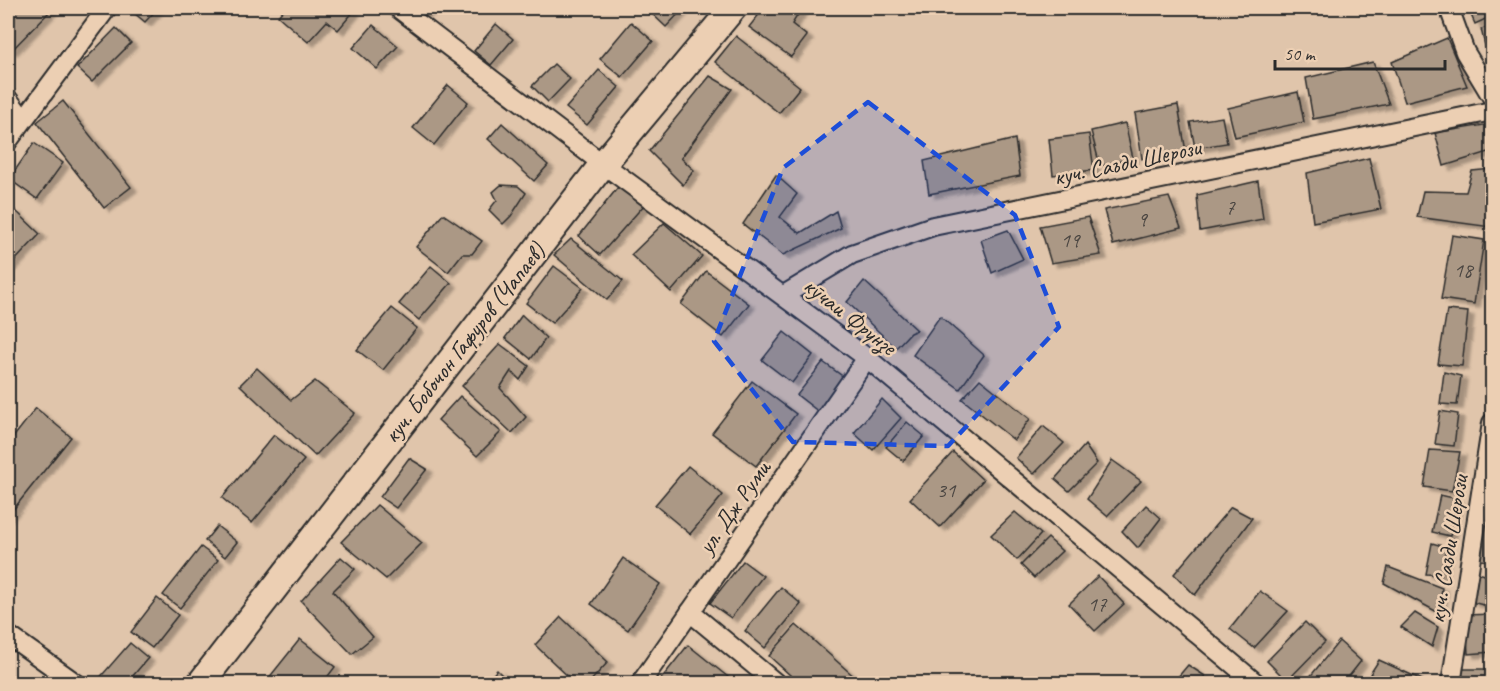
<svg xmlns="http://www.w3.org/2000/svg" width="1500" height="691" viewBox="0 0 1500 691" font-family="Caveat,sans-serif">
<defs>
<filter id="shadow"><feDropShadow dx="6" dy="4" stdDeviation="1.5" flood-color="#0004"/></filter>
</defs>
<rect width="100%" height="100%" fill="#e0c5ab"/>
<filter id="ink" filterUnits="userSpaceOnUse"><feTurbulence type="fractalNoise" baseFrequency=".0167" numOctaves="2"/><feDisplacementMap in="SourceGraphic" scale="12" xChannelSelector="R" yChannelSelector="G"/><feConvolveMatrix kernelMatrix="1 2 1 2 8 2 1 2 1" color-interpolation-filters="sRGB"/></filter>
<g filter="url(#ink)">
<!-- building -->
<g fill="#ab9885" stroke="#2b2b2b" stroke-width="1.5" filter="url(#shadow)">
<path d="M 8,8 L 53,8 L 11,51 L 8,48 Z"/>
<path d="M 128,8 L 158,8 L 145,22 Z"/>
<path d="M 285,8 L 350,8 L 354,11 L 338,30 L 327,21 L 308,42 L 278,16 Z"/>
<path d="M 417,8 L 431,8 L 424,14 Z"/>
<path d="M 646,8 L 684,8 L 666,27 Z"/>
<path d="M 764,8 L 802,8 L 792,24 L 807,36 L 791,57 L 749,27 Z"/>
<path d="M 1468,8 L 1492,8 L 1492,16 L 1475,24 Z"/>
<path d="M 631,22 L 653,41 L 622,77 L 600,59 Z"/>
<path d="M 496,24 L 513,39 L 491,65 L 474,51 Z"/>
<path d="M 373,25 L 398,46 L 377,69 L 353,48 Z"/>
<path d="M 1492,26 L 1492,75 L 1481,29 Z"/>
<path d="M 116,28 L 131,43 L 92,82 L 77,68 Z"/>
<path d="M 736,36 L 800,87 L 779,113 L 715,62 Z"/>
<path d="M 1447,38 L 1467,86 L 1405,102 L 1392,62 Z"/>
<path d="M 1373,62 L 1389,104 L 1313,119 L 1306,78 Z"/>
<path d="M 554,64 L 570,79 L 548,102 L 532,86 Z"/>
<path d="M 599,70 L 619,87 L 587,125 L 566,108 Z"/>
<path d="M 710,76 L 732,89 L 681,158 L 694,170 L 683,185 L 649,151 Z"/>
<path d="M 448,85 L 468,102 L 434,145 L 413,128 Z"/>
<path d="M 1298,92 L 1304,122 L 1235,137 L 1228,108 Z"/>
<path d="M 63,101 L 131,187 L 104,208 L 37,122 Z"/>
<path d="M 1178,105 L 1186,152 L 1142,159 L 1135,113 Z"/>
<path d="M 1222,117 L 1227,143 L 1195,148 L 1190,122 Z"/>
<path d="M 502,123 L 548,165 L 534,181 L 488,139 Z"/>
<path d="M 1125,123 L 1133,158 L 1100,166 L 1091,131 Z"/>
<path d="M 1490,124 L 1492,151 L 1444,166 L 1435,133 Z"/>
<path d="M 1089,134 L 1094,170 L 1053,175 L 1049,139 Z"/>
<path d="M 1015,139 L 1020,176 L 929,194 L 924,161 Z"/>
<path d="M 34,143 L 63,163 L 37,199 L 9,179 Z"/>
<path d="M 1369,158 L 1381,209 L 1313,222 L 1307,173 Z"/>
<path d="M 1492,169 L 1491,227 L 1417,217 L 1423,191 L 1466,192 L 1472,171 Z"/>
<path d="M 776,175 L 797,194 L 780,217 L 800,233 L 836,211 L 841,228 L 783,255 L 743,224 Z"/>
<path d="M 623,181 L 645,204 L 600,255 L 579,236 Z"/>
<path d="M 1258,181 L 1263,219 L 1200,231 L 1197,195 Z"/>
<path d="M 501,185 L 518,186 L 526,193 L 511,216 L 503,224 L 489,210 L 497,200 L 493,192 Z"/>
<path d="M 1169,197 L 1181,228 L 1113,245 L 1104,210 Z"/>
<path d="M 15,210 L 40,234 L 8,268 L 8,217 Z"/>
<path d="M 443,214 L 482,241 L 472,254 L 462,254 L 448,272 L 416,247 Z"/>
<path d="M 1088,217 L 1101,255 L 1051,263 L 1040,226 Z"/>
<path d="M 664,223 L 702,256 L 671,292 L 631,255 Z"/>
<path d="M 1008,230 L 1023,259 L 992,273 L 981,240 Z"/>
<path d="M 1452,235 L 1484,240 L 1474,304 L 1441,299 Z"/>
<path d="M 571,239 L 623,281 L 607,300 L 554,255 Z"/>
<path d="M 431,266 L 451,283 L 419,320 L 399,304 Z"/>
<path d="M 554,266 L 583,288 L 552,323 L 526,303 Z"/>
<path d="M 706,271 L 749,304 L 723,337 L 681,304 Z"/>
<path d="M 864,281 L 917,330 L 910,333 L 896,348 L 847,302 Z"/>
<path d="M 392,308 L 417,328 L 383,370 L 357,350 Z"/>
<path d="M 1447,310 L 1468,312 L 1462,366 L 1438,364 Z"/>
<path d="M 522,315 L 546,338 L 531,359 L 505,338 Z"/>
<path d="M 940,316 L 984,355 L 960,389 L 913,355 Z"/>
<path d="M 784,332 L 813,355 L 792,383 L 762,360 Z"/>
<path d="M 500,344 L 529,366 L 520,380 L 511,371 L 500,388 L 526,417 L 512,433 L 462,386 Z"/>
<path d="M 823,362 L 845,378 L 819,412 L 797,395 Z"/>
<path d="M 257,368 L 291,400 L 315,381 L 355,413 L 315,456 L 240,385 Z"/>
<path d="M 1444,372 L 1461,376 L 1457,405 L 1440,404 Z"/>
<path d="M 980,379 L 1030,419 L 1014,440 L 962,399 Z"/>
<path d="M 752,381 L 796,414 L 756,466 L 712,433 Z"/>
<path d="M 460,396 L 501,432 L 477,456 L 438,420 Z"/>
<path d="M 882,399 L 901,418 L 873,450 L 854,433 Z"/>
<path d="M 36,408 L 71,437 L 8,516 L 8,444 Z"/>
<path d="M 1440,411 L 1458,414 L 1454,446 L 1435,444 Z"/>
<path d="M 907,422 L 924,436 L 903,461 L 886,447 Z"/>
<path d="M 1043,426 L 1064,443 L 1034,474 L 1016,458 Z"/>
<path d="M 274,435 L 304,460 L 252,523 L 222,498 Z"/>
<path d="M 1085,445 L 1097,463 L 1069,491 L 1055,479 Z"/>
<path d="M 1430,450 L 1460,452 L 1452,491 L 1424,487 Z"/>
<path d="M 953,452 L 983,480 L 940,527 L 910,499 Z"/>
<path d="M 409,458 L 427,469 L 396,508 L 380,497 Z"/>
<path d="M 1112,460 L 1141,481 L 1107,516 L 1087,499 Z"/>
<path d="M 688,466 L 723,495 L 690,534 L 655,505 Z"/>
<path d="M 1440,495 L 1458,499 L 1450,536 L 1432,532 Z"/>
<path d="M 1485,502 L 1492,502 L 1492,561 L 1480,560 Z"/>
<path d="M 377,505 L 422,543 L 386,579 L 341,542 Z"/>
<path d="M 1146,505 L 1161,518 L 1138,548 L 1122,531 Z"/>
<path d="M 1231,507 L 1252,518 L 1195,595 L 1174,574 Z"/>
<path d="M 1015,512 L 1041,534 L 1017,560 L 991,535 Z"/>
<path d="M 217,526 L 237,542 L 225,557 L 205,541 Z"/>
<path d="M 1048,538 L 1062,551 L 1034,578 L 1021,565 Z"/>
<path d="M 1432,543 L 1446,547 L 1441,575 L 1426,574 Z"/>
<path d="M 201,547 L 218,560 L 180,608 L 163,595 Z"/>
<path d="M 341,557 L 355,569 L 333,591 L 373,637 L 352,654 L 301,601 Z"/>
<path d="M 623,558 L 660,584 L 628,630 L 591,604 Z"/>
<path d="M 743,561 L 763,576 L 731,618 L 710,603 Z"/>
<path d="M 1388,567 L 1442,588 L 1439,613 L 1384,583 Z"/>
<path d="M 1478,573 L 1492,577 L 1492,607 L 1471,602 Z"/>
<path d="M 1098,576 L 1124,604 L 1095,631 L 1069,604 Z"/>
<path d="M 781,587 L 801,604 L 765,648 L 745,631 Z"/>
<path d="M 1260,591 L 1288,611 L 1254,648 L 1230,629 Z"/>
<path d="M 157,598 L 178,615 L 152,648 L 131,632 Z"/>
<path d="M 1415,613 L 1438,627 L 1432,647 L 1401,627 Z"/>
<path d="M 1492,614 L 1492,652 L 1468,654 L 1466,615 Z"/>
<path d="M 561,617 L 608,662 L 588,684 L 576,684 L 535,645 Z"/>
<path d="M 1305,622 L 1325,642 L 1287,681 L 1267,661 Z"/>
<path d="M 796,625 L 857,679 L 853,684 L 800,684 L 769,656 Z"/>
<path d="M 300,639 L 335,667 L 322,684 L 264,684 Z"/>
<path d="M 1339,641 L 1361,661 L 1343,684 L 1304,684 Z"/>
<path d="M 130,643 L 148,658 L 126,684 L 97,684 L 96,682 Z"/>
<path d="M 688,645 L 728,677 L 722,684 L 657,684 Z"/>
<path d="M 1379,660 L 1431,684 L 1386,684 L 1370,674 Z"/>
<path d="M 1188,665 L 1205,676 L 1198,684 L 1172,684 Z"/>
<rect x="1462" y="669" width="30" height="15"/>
<path d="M 497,670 L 511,684 L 484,684 Z"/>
</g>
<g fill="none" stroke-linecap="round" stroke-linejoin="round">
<!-- street casing -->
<g stroke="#2b2b2b" stroke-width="22">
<g id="street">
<path d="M 398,8 L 603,164 L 867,358 L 1257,684"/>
<path d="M 1449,8 L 1465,52 L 1492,97"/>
<path d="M 8,99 L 23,119"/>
<path d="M 8,141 L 107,8"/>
<path d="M 784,295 L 852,254 L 933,226 L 1492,111"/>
<path d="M 690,612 L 777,684"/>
<path d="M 8,635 L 77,684"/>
<path d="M 640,684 L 867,358"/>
<path d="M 1451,684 L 1492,423"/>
</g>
</g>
<!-- secondary casing -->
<g stroke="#2b2b2b" stroke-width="30">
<path id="secondary" d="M 200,684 L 603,164 L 733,8"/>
</g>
<!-- street -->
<use href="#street" stroke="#eccfb3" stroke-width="18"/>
<!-- secondary -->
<use href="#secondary" stroke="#eccfb3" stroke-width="26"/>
</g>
</g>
<!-- marked area -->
<path fill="#1d4ed8" fill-opacity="0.2" stroke="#1d4ed8" stroke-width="4.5" stroke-dasharray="12 8" stroke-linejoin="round" d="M 868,102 L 1015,215 L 1059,327 L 948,446 L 793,442 L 714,341 L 783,168 Z"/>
<g text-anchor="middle" stroke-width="5" stroke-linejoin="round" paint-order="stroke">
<!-- number labels -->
<g font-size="21" fill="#4b4642">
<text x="1230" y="214">7</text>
<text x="1142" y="226">9</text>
<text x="1070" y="247">19</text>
<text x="1463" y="277">18</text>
<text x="946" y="497">31</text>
<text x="1097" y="611">17</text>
</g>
<!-- street labels -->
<g font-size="24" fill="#2b2b2b" stroke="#eccfb3">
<text transform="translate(1127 162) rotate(-12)" y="8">куч. Саъди Шерози</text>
<text transform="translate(850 316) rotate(38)" y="8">кӯчаи Фрунзе</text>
<text transform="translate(464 343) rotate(-52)" y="8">куч. Бобочон Гафуров (Чапаев)</text>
<text transform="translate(734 507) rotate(-55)" y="8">ул. Дж Руми</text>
<text transform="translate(1448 549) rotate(-81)" y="8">куч. Саъди Шерози</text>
</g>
</g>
<!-- margin -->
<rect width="1500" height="691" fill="none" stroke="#eccfb3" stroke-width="30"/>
<rect x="15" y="15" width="1470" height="661" fill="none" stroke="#2b2b2b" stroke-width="2" filter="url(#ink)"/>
<!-- scale -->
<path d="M1275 60v9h170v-9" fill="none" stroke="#2b2b2b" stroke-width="3"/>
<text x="1284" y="60" font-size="18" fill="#2b2b2b" stroke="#eccfb3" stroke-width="4.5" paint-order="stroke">50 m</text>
</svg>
